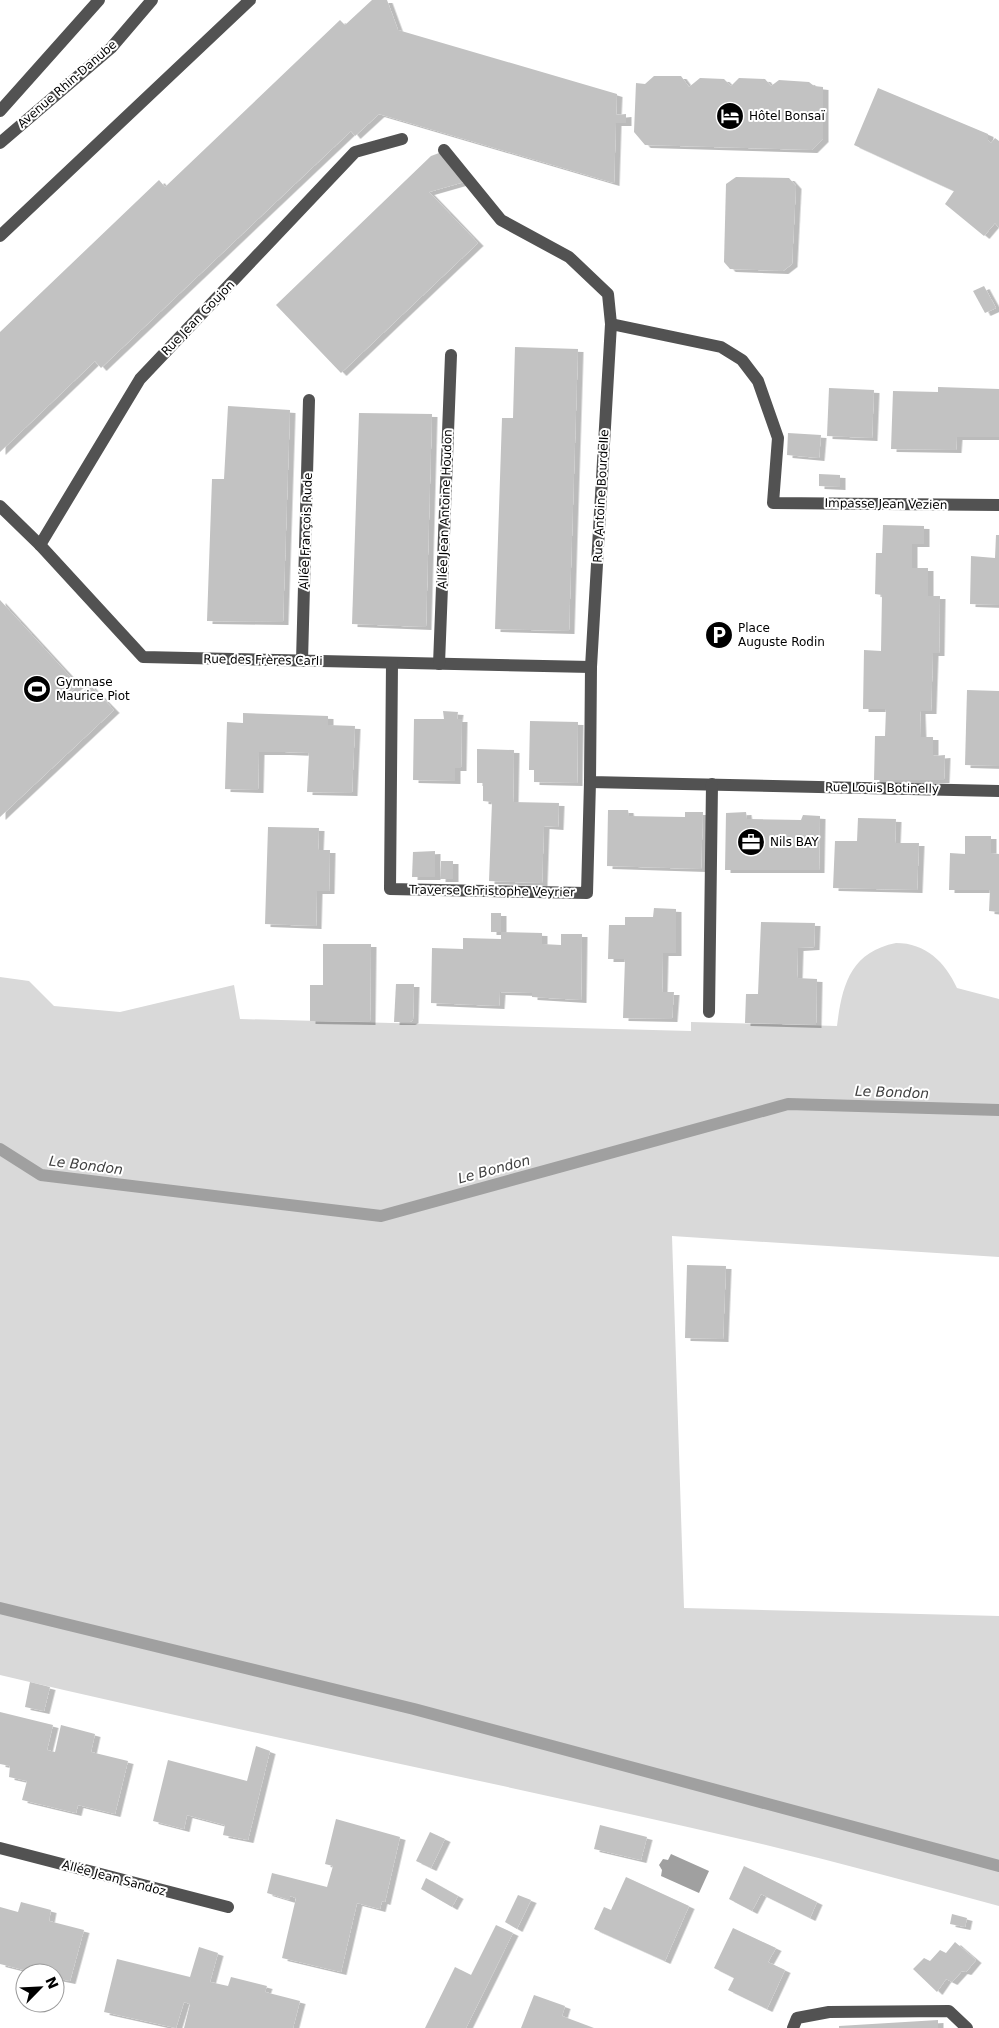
<svg xmlns="http://www.w3.org/2000/svg" width="999" height="2028" viewBox="0 0 999 2028" font-family="'DejaVu Sans',sans-serif">
<defs>
<filter id="shadow"><feDropShadow dx="5.5" dy="3" stdDeviation="0" flood-color="#0004"/></filter>
</defs>
<rect width="100%" height="100%" fill="#fff"/>
<!-- green -->
<path fill="#d9d9d9" d="M 896,943 C 926,943 945,962 957,988 L 999,999 L 999,1257 L 672,1236 L 684,1608 L 999,1616 L 999,1906 C 916,1884 833,1861 749,1841 C 500,1783 249,1734 0,1675 L 0,977 L 29,981 L 54,1006 L 120,1012 L 234,985 L 240,1019 L 691,1031 L 691,1022 L 837,1026 C 842,986 850,952 896,943 Z"/>
<!-- water -->
<path fill="#a0a0a0" d="M 671,1854 L 709,1871 L 699,1893 L 661,1876 L 662,1870 L 659,1865 L 663,1859 L 668,1860 Z"/>
<g fill="none" stroke-linecap="round" stroke-linejoin="round">
<!-- stream -->
<g stroke="#a0a0a0" stroke-width="12">
<path d="M 0,1149 L 41,1175 L 381,1216 L 788,1104 L 999,1110"/>
<path d="M 0,1608 L 414,1709 L 999,1866"/>
</g>
</g>
<!-- building -->
<g fill="#c2c2c2" filter="url(#shadow)">
<path d="M 372,0 L 387,0 L 398,30 L 617,94 L 616,115 L 626,114 L 626,123 L 616,123 L 614,183 L 379,114 L 355,136 L 351,131 L 101,368 L 95,361 L 0,452 L 0,332 L 159,180 L 165,187 L 340,20 L 345,25 Z"/>
<path d="M 654,76 L 681,76 L 689,87 L 700,78 L 724,79 L 731,86 L 739,78 L 765,79 L 771,86 L 779,80 L 809,82 L 814,86 L 823,87 L 823,139 L 812,150 L 645,145 L 634,132 L 636,83 L 645,84 Z"/>
<path d="M 878,88 L 988,134 L 988,140 L 991,143 L 995,138 L 999,141 L 999,228 L 995,223 L 984,236 L 945,204 L 954,191 L 854,145 Z"/>
<path d="M 439,153 L 464,182 L 429,192 L 478,243 L 341,373 L 276,305 L 431,156 Z"/>
<path d="M 736,177 L 789,178 L 796,186 L 792,264 L 783,271 L 730,269 L 724,262 L 726,184 Z"/>
<path d="M 984,286 L 996,308 L 985,313 L 973,291 Z"/>
<path d="M 515,347 L 578,349 L 569,631 L 495,629 L 502,418 L 513,418 Z"/>
<path d="M 938,387 L 999,389 L 999,437 L 957,437 L 956,450 L 891,449 L 893,391 L 938,392 Z"/>
<path d="M 829,388 L 874,390 L 872,438 L 827,436 Z"/>
<path d="M 228,406 L 290,410 L 283,622 L 207,621 L 212,479 L 224,479 Z"/>
<path d="M 359,413 L 432,414 L 426,627 L 352,624 Z"/>
<path d="M 788,433 L 821,435 L 819,458 L 787,455 Z"/>
<path d="M 819,474 L 840,475 L 840,487 L 819,486 Z"/>
<path d="M 883,525 L 924,526 L 924,544 L 912,544 L 912,568 L 928,568 L 928,596 L 940,596 L 939,653 L 933,653 L 931,711 L 920,711 L 921,737 L 933,737 L 933,756 L 945,755 L 944,780 L 874,780 L 875,736 L 885,736 L 886,709 L 863,709 L 864,650 L 881,651 L 882,595 L 875,594 L 876,553 L 882,553 Z"/>
<path d="M 996,535 L 999,535 L 999,605 L 970,604 L 971,556 L 995,558 Z"/>
<path d="M 0,600 L 78,685 L 69,693 L 75,700 L 90,685 L 114,710 L 0,817 Z"/>
<path d="M 967,690 L 999,691 L 999,766 L 965,765 Z"/>
<path d="M 443,711 L 458,712 L 457,719 L 462,719 L 461,768 L 455,768 L 455,781 L 413,780 L 414,719 L 444,719 Z"/>
<path d="M 243,713 L 328,716 L 328,725 L 355,726 L 352,793 L 307,792 L 309,753 L 285,752 L 259,752 L 258,790 L 225,789 L 227,722 L 243,723 Z"/>
<path d="M 530,721 L 578,722 L 577,783 L 534,782 L 534,770 L 529,770 Z"/>
<path d="M 477,749 L 514,750 L 513,802 L 559,803 L 558,827 L 544,826 L 542,883 L 489,881 L 492,802 L 483,801 L 483,783 L 477,783 Z"/>
<path d="M 608,810 L 628,810 L 629,816 L 685,817 L 685,812 L 703,812 L 701,869 L 607,866 Z"/>
<path d="M 746,812 L 747,819 L 801,820 L 803,815 L 820,816 L 819,870 L 725,870 L 726,813 Z"/>
<path d="M 858,818 L 896,819 L 895,843 L 919,843 L 917,890 L 833,888 L 835,841 L 857,841 Z"/>
<path d="M 268,827 L 319,828 L 318,850 L 330,850 L 329,891 L 317,891 L 316,926 L 265,924 Z"/>
<path d="M 965,836 L 991,836 L 991,853 L 999,854 L 999,912 L 989,911 L 990,890 L 949,890 L 950,853 L 965,854 Z"/>
<path d="M 435,851 L 435,877 L 412,877 L 413,852 Z"/>
<path d="M 441,861 L 453,861 L 453,879 L 440,879 Z"/>
<path d="M 654,908 L 676,909 L 676,953 L 663,953 L 662,992 L 674,992 L 672,1019 L 623,1018 L 625,959 L 608,959 L 609,925 L 625,925 L 625,917 L 653,917 Z"/>
<rect x="491" y="913" width="10" height="19"/>
<path d="M 761,922 L 815,923 L 814,947 L 798,948 L 797,978 L 817,979 L 816,1025 L 745,1023 L 746,994 L 758,994 Z"/>
<path d="M 501,932 L 542,933 L 542,944 L 561,945 L 561,934 L 582,934 L 581,1000 L 532,997 L 532,993 L 500,992 L 499,1006 L 431,1003 L 432,948 L 463,949 L 463,938 L 501,939 Z"/>
<path d="M 323,944 L 371,944 L 370,1022 L 310,1021 L 310,985 L 323,985 Z"/>
<path d="M 396,984 L 414,984 L 413,1020 L 410,1022 L 394,1022 Z"/>
<path d="M 687,1265 L 726,1266 L 723,1339 L 685,1338 Z"/>
<path d="M 30,1682 L 50,1687 L 44,1711 L 25,1707 Z"/>
<path d="M 0,1712 L 53,1725 L 47,1750 L 55,1752 L 61,1725 L 95,1734 L 91,1752 L 128,1761 L 115,1814 L 78,1805 L 76,1813 L 22,1800 L 27,1781 L 9,1777 L 10,1766 L 0,1764 Z"/>
<path d="M 256,1746 L 270,1751 L 248,1840 L 223,1835 L 225,1825 L 187,1815 L 184,1829 L 153,1821 L 168,1760 L 247,1781 Z"/>
<path d="M 336,1819 L 400,1837 L 385,1902 L 382,1901 L 380,1909 L 357,1903 L 341,1972 L 282,1958 L 296,1898 L 290,1896 L 290,1900 L 267,1893 L 272,1873 L 327,1887 L 333,1866 L 325,1864 Z"/>
<path d="M 600,1825 L 647,1837 L 641,1860 L 594,1849 Z"/>
<path d="M 430,1832 L 445,1839 L 431,1868 L 416,1861 Z"/>
<path d="M 744,1866 L 817,1902 L 810,1918 L 761,1894 L 752,1911 L 729,1899 Z"/>
<path d="M 626,1877 L 689,1906 L 665,1961 L 594,1929 L 604,1907 L 611,1910 Z"/>
<path d="M 426,1878 L 458,1896 L 452,1907 L 421,1889 Z"/>
<path d="M 518,1895 L 531,1900 L 517,1929 L 505,1922 Z"/>
<path d="M 21,1902 L 51,1910 L 49,1921 L 84,1930 L 70,1981 L 55,1978 L 55,1973 L 36,1973 L 0,1964 L 0,1907 L 18,1912 Z"/>
<path d="M 952,1914 L 967,1918 L 965,1927 L 950,1924 Z"/>
<path d="M 496,1925 L 513,1933 L 466,2028 L 425,2028 L 455,1967 L 471,1975 Z"/>
<path d="M 733,1928 L 776,1948 L 768,1962 L 785,1970 L 767,2009 L 728,1990 L 734,1978 L 714,1968 Z"/>
<path d="M 955,1942 L 976,1960 L 966,1972 L 962,1971 L 952,1982 L 946,1979 L 937,1992 L 913,1969 L 924,1958 L 930,1961 L 940,1950 L 946,1953 Z"/>
<path d="M 199,1947 L 218,1953 L 210,1982 L 228,1986 L 231,1977 L 267,1986 L 265,1992 L 300,2001 L 293,2028 L 184,2028 L 190,2004 L 184,2002 L 176,2028 L 104,2012 L 117,1959 L 190,1977 Z"/>
<path d="M 534,1995 L 565,2006 L 562,2016 L 594,2028 L 521,2028 Z"/>
<path d="M 938,2020 L 938,2028 L 839,2028 L 839,2026 Z"/>
</g>
<g fill="none" stroke-linecap="round" stroke-linejoin="round">
<!-- minor -->
<g stroke="#525252" stroke-width="12">
<path d="M 0,111 L 99,0"/>
<path d="M 0,143 L 111,48 L 152,0"/>
<path d="M 444,150 L 501,220 L 569,257 L 608,294 L 611,324"/>
<path d="M 0,236 L 250,0"/>
<path d="M 999,505 L 773,503 L 778,438 L 758,381 L 742,360 L 721,347 L 611,324 L 591,667 L 590,782 L 999,791"/>
<path d="M 0,506 L 40,545 L 143,657 L 591,667"/>
<path d="M 40,545 L 140,379 L 355,152 L 402,139"/>
<path d="M 302,661 L 309,400"/>
<path d="M 392,663 L 390,889 L 587,893 L 590,782"/>
<path d="M 439,664 L 451,355"/>
<path d="M 709,1012 L 712,784"/>
<path d="M 0,1848 L 228,1907"/>
<path d="M 793,2028 L 797,2018 L 829,2012 L 949,2011 L 967,2028"/>
</g>
</g>
<!-- icons -->
<defs>
<g id="hotel-disc" transform="scale(1.4375)"><circle r="9.5" fill="#000" stroke="#fff"/><path d="M-6-4.5h1.5V1H6V5H4.5V3h-9V5H-6ZM-4 0a1.8 1.8 0 1 1 3.6 0ZM.5 0V-2.5h3Q6-2.5 6 0Z" fill="#fff"/></g>
<g id="parking-disc" transform="scale(1.4375)"><circle r="9.5" fill="#000" stroke="#fff"/><path d="M-3.5-5.5H1a3.5 3.5 0 0 1 0 7H-1V5.5H-3.5ZM-1-3.4V-.6H.8a1.4 1.4 0 0 0 0-2.8Z" fill="#fff"/></g>
<g id="stadium-disc" transform="scale(1.4375)"><circle r="9.5" fill="#000" stroke="#fff"/><path d="M0-5a6.5 5 0 1 0 0 10a6.5 5 0 1 0 0-10ZM-3.5-1.8h7v3.6h-7Z" fill="#fff"/></g>
<g id="office-disc" transform="scale(1.4375)"><circle r="9.5" fill="#000" stroke="#fff"/><path d="M-6-3h4V-5.5h4V-3h4V5H-6ZM-1-4.5V-3h2v-1.5ZM-6 0V1H6V0Z" fill="#fff"/></g>
</defs>
<g fill-rule="evenodd">
<use href="#hotel-disc" x="730" y="116"/>
<use href="#parking-disc" x="719" y="635"/>
<use href="#stadium-disc" x="37" y="689"/>
<use href="#office-disc" x="751" y="842"/>
</g>
<g text-anchor="middle" stroke-width="4" stroke-linejoin="round" paint-order="stroke">
<!-- street labels -->
<g font-size="12" fill="#000" stroke="#fff">
<text transform="translate(67 84) rotate(-41)" y="4">Avenue Rhin-Danube</text>
<text transform="translate(198 318) rotate(-46)" y="4">Rue Jean Goujon</text>
<text transform="translate(601 496) rotate(-87)" y="4">Rue Antoine Bourdelle</text>
<text transform="translate(886 504) rotate(1)" y="4">Impasse Jean Vezien</text>
<text transform="translate(445 509) rotate(-88)" y="4">Allée Jean Antoine Houdon</text>
<text transform="translate(306 531) rotate(-88)" y="4">Allée François Rude</text>
<text transform="translate(263 660) rotate(1)" y="4">Rue des Frères Carli</text>
<text transform="translate(882 788) rotate(1)" y="4">Rue Louis Botinelly</text>
<text transform="translate(492 891) rotate(1)" y="4">Traverse Christophe Veyrier</text>
<text transform="translate(114 1878) rotate(15)" y="4">Allée Jean Sandoz</text>
</g>
<!-- poi labels -->
<g font-size="12" fill="#000" stroke="#fff" text-anchor="start">
<text x="749" y="120">Hôtel Bonsaï</text>
<text x="738" y="632">Place<tspan x="738" dy="14">Auguste Rodin</tspan></text>
<text x="56" y="686">Gymnase<tspan x="56" dy="14">Maurice Piot</tspan></text>
<text x="770" y="846">Nils BAY</text>
</g>
<!-- water labels -->
<g font-size="14" font-style="italic" fill="#414141" stroke="#fff">
<text transform="translate(892 1092) rotate(2)" y="5">Le Bondon</text>
<text transform="translate(86 1165) rotate(7)" y="5">Le Bondon</text>
<text transform="translate(494 1169) rotate(-15)" y="5">Le Bondon</text>
</g>
</g>
<!-- north arrow -->
<g transform="translate(40 1988) rotate(66)"><circle r="24" fill="#ffffff" stroke="#999999"/>
<path d="M0-4L9 19L0 12L-9 19Z" fill="#000000"/>
<text y="-8" font-size="14" font-weight="bold" text-anchor="middle" fill="#000000">N</text>
</g>
</svg>
